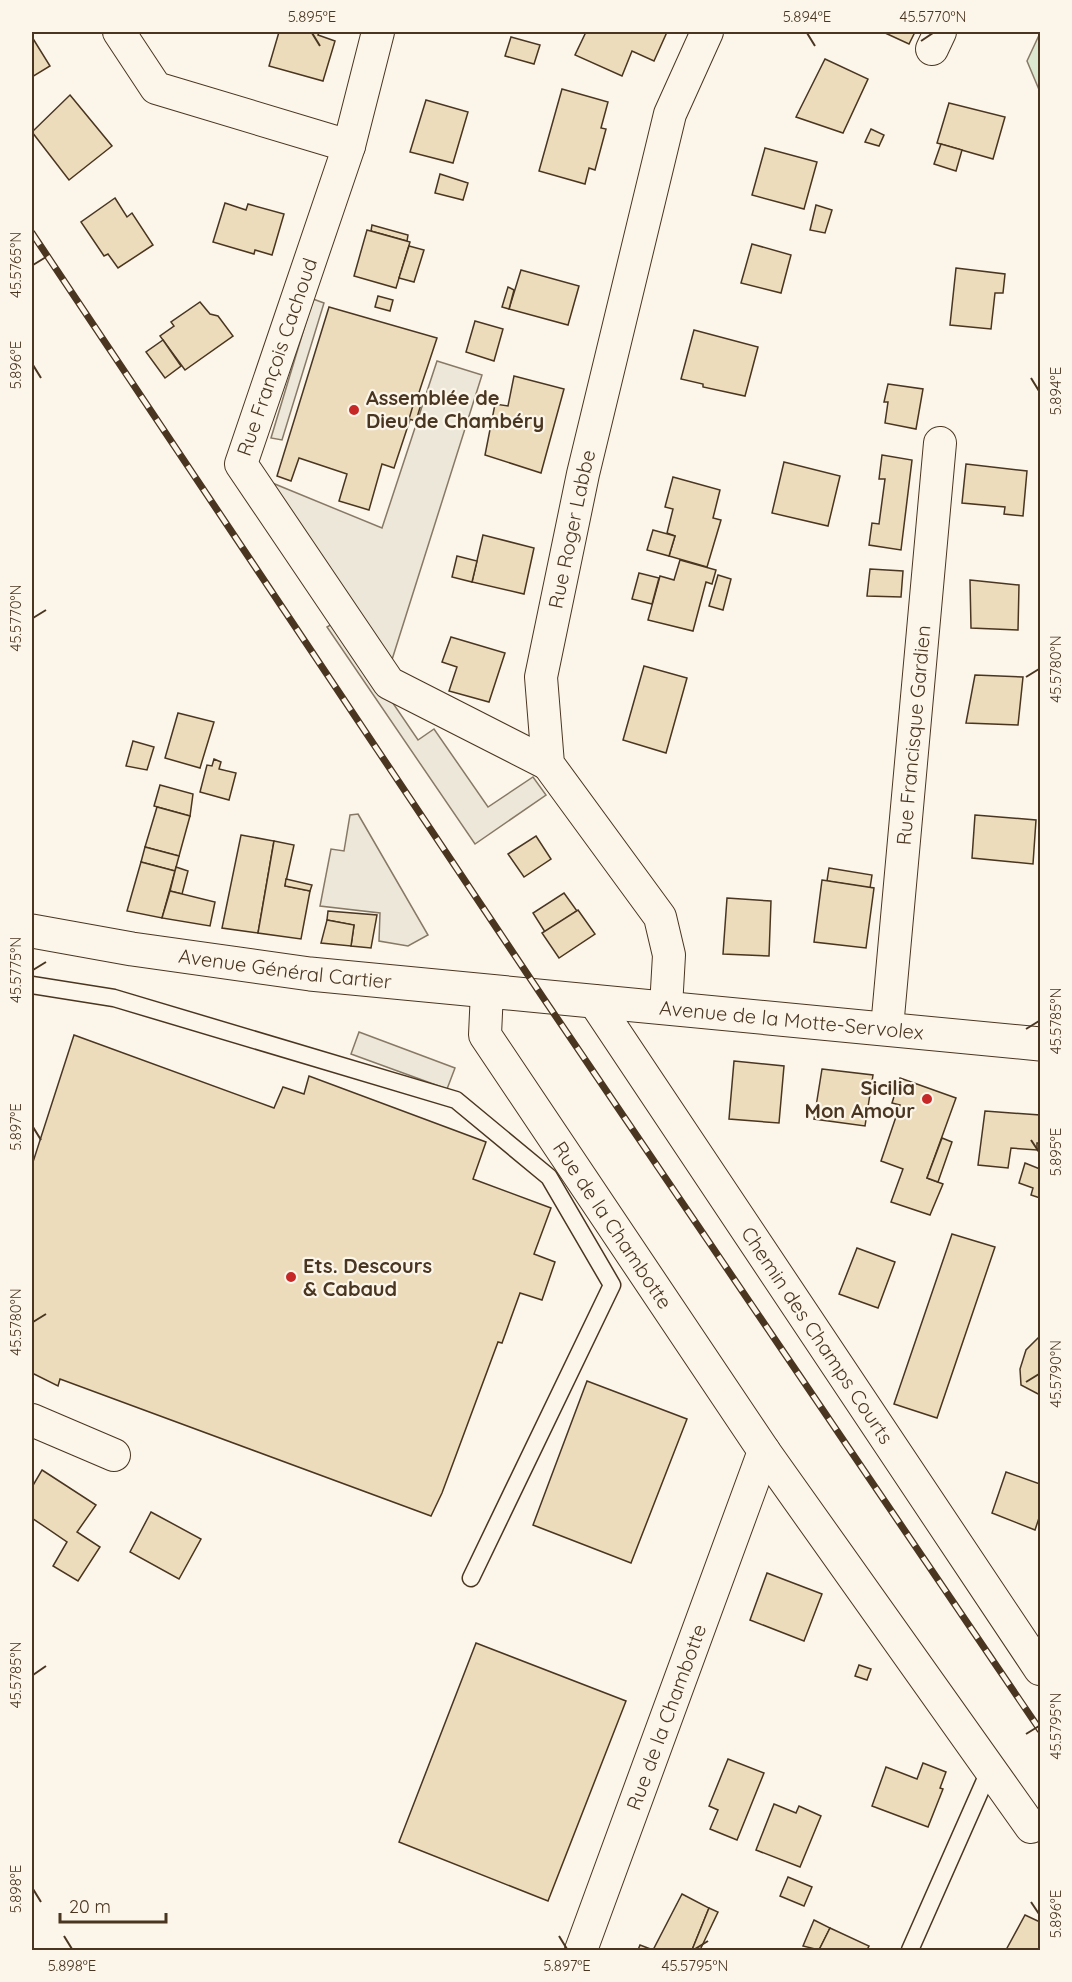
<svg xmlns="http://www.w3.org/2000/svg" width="1072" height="1982" viewBox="0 0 1072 1982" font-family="Quicksand,sans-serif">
<rect width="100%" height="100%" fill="#fbf6e9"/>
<!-- green -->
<path fill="#dce7d0" stroke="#887966" stroke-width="1.5" d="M 1040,33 L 1040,92 L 1027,61 Z"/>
<!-- parking -->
<g fill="#ede7d9" stroke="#887966" stroke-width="1.5">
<path d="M 313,299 L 324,303 L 282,440 L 271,438 Z"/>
<path d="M 437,361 L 482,375 L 390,666 L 265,480 L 382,528 Z"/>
<path d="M 337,621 L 418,740 L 434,729 L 488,807 L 533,777 L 546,795 L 475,844 L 327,627 Z"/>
<path d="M 358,814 L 428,935 L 408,946 L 379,941 L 380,913 L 320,906 L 331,849 L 344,851 L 350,815 Z"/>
<path d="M 359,1032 L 455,1068 L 447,1089 L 351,1054 Z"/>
</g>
<!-- building -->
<g fill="#ecdcbc" stroke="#4a3520" stroke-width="1.5">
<path d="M 279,32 L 319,32 L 318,35 L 335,41 L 323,81 L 269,66 Z"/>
<path d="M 586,32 L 667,32 L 654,61 L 632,51 L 622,76 L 575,55 Z"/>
<path d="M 883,32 L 915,32 L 909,44 Z"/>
<path d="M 32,37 L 50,66 L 32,77 Z"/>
<path d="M 511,37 L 540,45 L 534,64 L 505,56 Z"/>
<path d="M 825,59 L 868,79 L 843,133 L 796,117 Z"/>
<path d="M 562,89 L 608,102 L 601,128 L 606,129 L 595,170 L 589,168 L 585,184 L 539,171 Z"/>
<path d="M 70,95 L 112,146 L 69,180 L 32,132 Z"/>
<path d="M 426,100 L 468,112 L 453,163 L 410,152 Z"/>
<path d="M 949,103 L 1005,117 L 993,159 L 937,143 Z"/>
<path d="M 871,129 L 884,135 L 879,146 L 865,142 Z"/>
<path d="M 941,144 L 962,150 L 956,171 L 934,164 Z"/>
<path d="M 765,148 L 817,162 L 804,209 L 752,195 Z"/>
<path d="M 440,174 L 468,183 L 463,200 L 435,193 Z"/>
<path d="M 115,198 L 127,217 L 132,213 L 153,245 L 118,268 L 108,254 L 104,256 L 81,222 Z"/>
<path d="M 225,203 L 246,210 L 248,204 L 284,214 L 272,255 L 255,250 L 254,254 L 213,242 Z"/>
<path d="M 816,205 L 832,210 L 825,233 L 810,230 Z"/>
<path d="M 372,225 L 408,235 L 407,241 L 371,231 Z"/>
<path d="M 367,230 L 410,242 L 396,288 L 354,276 Z"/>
<path d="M 752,244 L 791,255 L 781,293 L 741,283 Z"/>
<path d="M 409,246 L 424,250 L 414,282 L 399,278 Z"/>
<path d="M 956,268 L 1005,274 L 1003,293 L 995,293 L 991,329 L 950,325 Z"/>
<path d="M 521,270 L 579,286 L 568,325 L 509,309 Z"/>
<path d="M 508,287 L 514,290 L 509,309 L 502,307 Z"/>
<path d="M 378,296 L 393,300 L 390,311 L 375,307 Z"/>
<path d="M 200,302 L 210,314 L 218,316 L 233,336 L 185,370 L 160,336 L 174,326 L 171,322 Z"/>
<path d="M 329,307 L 437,338 L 394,468 L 382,464 L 369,510 L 339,501 L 347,474 L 299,458 L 291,481 L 277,476 Z"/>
<path d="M 475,321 L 503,329 L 494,361 L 466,352 Z"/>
<path d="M 694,330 L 758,347 L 745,396 L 703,387 L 703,384 L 681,379 Z"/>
<path d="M 163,340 L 181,366 L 165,378 L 146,352 Z"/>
<path d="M 514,376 L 564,389 L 541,473 L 485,455 L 495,404 L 508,406 Z"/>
<path d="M 888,384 L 923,389 L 916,429 L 885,423 L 888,402 L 884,402 Z"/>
<path d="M 414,402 L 421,404 L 416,421 L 409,419 Z"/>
<path d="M 882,455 L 912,460 L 901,550 L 869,545 L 872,523 L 879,524 L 885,479 L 879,479 Z"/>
<path d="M 784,462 L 840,476 L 828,526 L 772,513 Z"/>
<path d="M 966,464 L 1027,471 L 1023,516 L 1004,514 L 1005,507 L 962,503 Z"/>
<path d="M 673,477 L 720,490 L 713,518 L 721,520 L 707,567 L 669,556 L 675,536 L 667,533 L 673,509 L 665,507 Z"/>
<path d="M 653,530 L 675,536 L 669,556 L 647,550 Z"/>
<path d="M 483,535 L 534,548 L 524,594 L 472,582 Z"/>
<path d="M 457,556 L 477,561 L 472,582 L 452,577 Z"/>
<path d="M 680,560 L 716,570 L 712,584 L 706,582 L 693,631 L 648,620 L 660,576 L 674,580 Z"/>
<path d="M 870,569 L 903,571 L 901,597 L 867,596 Z"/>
<path d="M 639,573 L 659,578 L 652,604 L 632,599 Z"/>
<path d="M 718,575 L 731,579 L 723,610 L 709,606 Z"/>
<path d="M 970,580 L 1019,585 L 1018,630 L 971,628 Z"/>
<path d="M 451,637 L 505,653 L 489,702 L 449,691 L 457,667 L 442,662 Z"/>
<path d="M 644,666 L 687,678 L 666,753 L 623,740 Z"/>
<path d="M 975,675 L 1023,677 L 1018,725 L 966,723 Z"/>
<path d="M 178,713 L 214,722 L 200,768 L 165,758 Z"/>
<path d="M 133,741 L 154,747 L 147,770 L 126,766 Z"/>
<path d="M 214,759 L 221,762 L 219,769 L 236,773 L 229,800 L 200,792 L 207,765 L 212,766 Z"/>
<path d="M 160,785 L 193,794 L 190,816 L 154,806 Z"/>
<path d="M 157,807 L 190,816 L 179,856 L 145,847 Z"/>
<path d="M 975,815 L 1036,820 L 1033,864 L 972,858 Z"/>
<path d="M 241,835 L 274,841 L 258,933 L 222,928 Z"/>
<path d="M 536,836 L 551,859 L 524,877 L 508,854 Z"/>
<path d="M 274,841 L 294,845 L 285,886 L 310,891 L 301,939 L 258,933 Z"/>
<path d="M 145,847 L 179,856 L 175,871 L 141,862 Z"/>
<path d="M 141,862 L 175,871 L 162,918 L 127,911 Z"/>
<path d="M 176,867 L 188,871 L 182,894 L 170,891 Z"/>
<path d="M 829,868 L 872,875 L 870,888 L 827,881 Z"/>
<path d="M 286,879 L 312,885 L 310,891 L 285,886 Z"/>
<path d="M 822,880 L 874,888 L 866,948 L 814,942 Z"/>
<path d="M 170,891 L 215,902 L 210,926 L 162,918 Z"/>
<path d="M 564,893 L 577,911 L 545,932 L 533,913 Z"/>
<path d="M 727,898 L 771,901 L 769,956 L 723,954 Z"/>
<path d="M 578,910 L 595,934 L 559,958 L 542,933 Z"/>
<path d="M 328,911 L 377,915 L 371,948 L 351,946 L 354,925 L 327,920 Z"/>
<path d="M 327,920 L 354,925 L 351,946 L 321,943 Z"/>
<path d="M 74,1035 L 274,1108 L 283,1087 L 304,1094 L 309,1076 L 486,1142 L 473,1179 L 551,1208 L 534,1254 L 555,1262 L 542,1300 L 520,1293 L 502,1343 L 498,1342 L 442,1493 L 431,1516 L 60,1379 L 58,1386 L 32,1373 L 32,1165 Z"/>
<path d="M 734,1061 L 784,1066 L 779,1123 L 729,1119 Z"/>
<path d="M 822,1069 L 873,1075 L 865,1126 L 814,1119 Z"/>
<path d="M 900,1078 L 956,1098 L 927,1178 L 943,1184 L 930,1215 L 891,1202 L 903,1169 L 881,1161 L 900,1105 L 892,1103 Z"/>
<path d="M 985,1111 L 1040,1115 L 1040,1143 L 1037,1143 L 1037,1150 L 1011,1148 L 1008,1168 L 978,1165 Z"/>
<path d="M 942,1138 L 952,1142 L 938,1182 L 927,1178 Z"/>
<path d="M 1025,1163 L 1040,1169 L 1040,1198 L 1031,1195 L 1033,1188 L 1019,1183 Z"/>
<path d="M 952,1234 L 995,1247 L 937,1418 L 894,1404 Z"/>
<path d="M 857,1248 L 895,1262 L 878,1308 L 839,1294 Z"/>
<path d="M 1040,1336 L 1040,1395 L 1021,1385 L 1020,1369 L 1026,1350 Z"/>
<path d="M 587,1381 L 687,1419 L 631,1563 L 533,1525 Z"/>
<path d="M 42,1470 L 96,1505 L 77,1532 L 100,1547 L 78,1581 L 53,1566 L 67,1542 L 32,1518 L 32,1487 Z"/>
<path d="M 1006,1472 L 1040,1484 L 1040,1515 L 1035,1530 L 992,1513 Z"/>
<path d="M 151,1512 L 201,1539 L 179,1579 L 130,1552 Z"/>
<path d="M 767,1573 L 822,1594 L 804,1641 L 750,1620 Z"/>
<path d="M 476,1643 L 626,1701 L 548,1901 L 399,1842 Z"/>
<path d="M 859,1665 L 871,1669 L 867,1680 L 855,1676 Z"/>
<path d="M 728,1759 L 764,1773 L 737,1840 L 710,1829 L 718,1810 L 709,1806 Z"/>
<path d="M 923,1763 L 946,1772 L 940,1788 L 943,1789 L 928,1827 L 872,1806 L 886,1767 L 917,1779 Z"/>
<path d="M 774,1804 L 796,1813 L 799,1806 L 821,1816 L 800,1867 L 756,1850 Z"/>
<path d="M 788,1877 L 812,1887 L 804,1906 L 780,1896 Z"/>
<path d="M 682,1894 L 709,1908 L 692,1950 L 638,1950 L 640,1945 L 653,1950 Z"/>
<path d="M 709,1908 L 718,1912 L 700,1950 L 692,1950 Z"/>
<path d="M 1025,1915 L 1040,1922 L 1040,1950 L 1006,1950 Z"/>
<path d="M 814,1920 L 830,1928 L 819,1950 L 803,1946 Z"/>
<path d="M 830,1928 L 869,1946 L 867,1950 L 819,1950 Z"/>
</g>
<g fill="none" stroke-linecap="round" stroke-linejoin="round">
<!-- lane casing -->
<g stroke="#4a3520" stroke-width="19">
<g id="lane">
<path d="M 32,985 L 114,998 L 456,1100 L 549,1177 L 612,1285 L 471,1578"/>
<path d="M 910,1950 L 990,1769"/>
</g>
</g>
<!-- street casing -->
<g stroke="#4a3520" stroke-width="34">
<g id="street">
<path d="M 119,32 L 156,88 L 349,146"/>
<path d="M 378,32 L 349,146 L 241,464 L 389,683 L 548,764"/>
<path d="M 932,49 L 940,32"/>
<path id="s1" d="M 487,991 L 485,1035 L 764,1451 L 1031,1827"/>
<path id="s2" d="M 594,1001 L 1040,1669"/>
<path id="s3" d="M 666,1007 L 669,955 L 660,917 L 548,764 L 541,677 L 583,474 L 670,114 L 707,32"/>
<path id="s4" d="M 887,1028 L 940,443"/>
<path d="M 32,1420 L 114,1455"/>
<path id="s5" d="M 581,1950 L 764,1451"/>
</g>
</g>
<!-- secondary casing -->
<g stroke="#4a3520" stroke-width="35">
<g id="secondary">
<path id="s6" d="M 32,931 L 132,949 L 310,974 L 1040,1044"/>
</g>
</g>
<!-- lane -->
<use href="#lane" stroke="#fbf6e9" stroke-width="16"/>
<!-- street -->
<use href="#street" stroke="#fbf6e9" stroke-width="32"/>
<!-- secondary -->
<use href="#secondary" stroke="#fbf6e9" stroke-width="33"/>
<!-- rail casing -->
<g stroke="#4a3520" stroke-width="7">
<path id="rail" d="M 32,233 L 542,996 L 1040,1730"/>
</g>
<!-- rail -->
<use href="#rail" stroke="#fbf6e9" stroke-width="4.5" stroke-dasharray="14" stroke-linecap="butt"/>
</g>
<!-- ticks -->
<path fill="none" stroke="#4a3520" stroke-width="2" d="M 312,33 L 320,46M 807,33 L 815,46M 921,41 L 933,33M 33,265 L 46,257M 33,365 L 41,378M 1031,378 L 1039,391M 33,618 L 46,610M 1026,677 L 1039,669M 33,970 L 46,962M 1026,1029 L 1039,1021M 33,1127 L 41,1140M 1031,1140 L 1039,1152M 33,1322 L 46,1314M 1026,1382 L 1039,1374M 33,1675 L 46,1666M 1026,1734 L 1039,1726M 33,1889 L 41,1902M 1031,1902 L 1039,1914M 64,1936 L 72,1949M 559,1936 L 567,1949M 695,1949 L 708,1941"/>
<!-- markers -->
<g fill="#c62828" stroke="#fbf6e9" stroke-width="2">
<circle cx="354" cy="410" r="6"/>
<circle cx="927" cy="1099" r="6"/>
<circle cx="291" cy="1277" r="6"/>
</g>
<g text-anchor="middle" stroke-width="4.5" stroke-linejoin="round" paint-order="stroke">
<!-- street labels -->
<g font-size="20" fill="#4a3520" stroke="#fbf6e9">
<text transform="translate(277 357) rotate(-71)" y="7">Rue François Cachoud</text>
<text dy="7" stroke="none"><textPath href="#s3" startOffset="519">Rue Roger Labbe</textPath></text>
<text dy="7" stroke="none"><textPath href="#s4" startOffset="294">Rue Francisque Gardien</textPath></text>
<text dy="7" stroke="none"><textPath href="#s6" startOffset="256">Avenue Général Cartier</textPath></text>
<text dy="7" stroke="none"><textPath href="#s6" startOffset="765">Avenue de la Motte-Servolex</textPath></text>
<text dy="7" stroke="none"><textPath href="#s1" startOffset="273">Rue de la Chambotte</textPath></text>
<text dy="7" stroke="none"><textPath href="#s2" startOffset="402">Chemin des Champs Courts</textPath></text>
<text dy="7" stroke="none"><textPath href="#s5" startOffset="248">Rue de la Chambotte</textPath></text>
</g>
<!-- poi labels -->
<g font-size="20" font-weight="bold" fill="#4a3520" stroke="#fbf6e9" text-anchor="start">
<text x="366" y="405">Assemblée de<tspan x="366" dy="23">Dieu de Chambéry</tspan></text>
<text x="915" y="1095" text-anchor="end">Sicilia<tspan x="915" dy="23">Mon Amour</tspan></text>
<text x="303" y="1273">Ets. Descours<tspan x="303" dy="23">&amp; Cabaud</tspan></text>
</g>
</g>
<!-- border -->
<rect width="1072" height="1982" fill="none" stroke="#fbf6e9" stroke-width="66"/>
<!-- scale -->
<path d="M60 1913v9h106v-9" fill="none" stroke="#4a3520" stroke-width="3"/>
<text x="69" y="1913" font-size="18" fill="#4a3520" stroke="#fbf6e9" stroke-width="4.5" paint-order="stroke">20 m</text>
<rect x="33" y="33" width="1006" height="1916" fill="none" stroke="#4a3520" stroke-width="2"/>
<g font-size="15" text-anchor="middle" fill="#4a3520">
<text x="312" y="22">5.895°E</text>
<text x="807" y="22">5.894°E</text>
<text x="933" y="22">45.5770°N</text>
<text transform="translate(16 265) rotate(-90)" y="5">45.5765°N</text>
<text transform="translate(16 365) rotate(-90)" y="5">5.896°E</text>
<text transform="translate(1056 391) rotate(-90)" y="5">5.894°E</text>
<text transform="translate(16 618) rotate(-90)" y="5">45.5770°N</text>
<text transform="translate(1056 669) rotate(-90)" y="5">45.5780°N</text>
<text transform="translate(16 970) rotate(-90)" y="5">45.5775°N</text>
<text transform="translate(1056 1021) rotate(-90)" y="5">45.5785°N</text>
<text transform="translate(16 1127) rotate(-90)" y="5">5.897°E</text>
<text transform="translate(1056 1152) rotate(-90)" y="5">5.895°E</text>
<text transform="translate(16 1322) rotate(-90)" y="5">45.5780°N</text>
<text transform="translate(1056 1374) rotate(-90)" y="5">45.5790°N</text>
<text transform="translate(16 1675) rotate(-90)" y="5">45.5785°N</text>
<text transform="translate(1056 1726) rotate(-90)" y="5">45.5795°N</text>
<text transform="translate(16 1889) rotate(-90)" y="5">5.898°E</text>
<text transform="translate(1056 1914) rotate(-90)" y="5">5.896°E</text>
<text x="72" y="1971">5.898°E</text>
<text x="567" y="1971">5.897°E</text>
<text x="695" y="1971">45.5795°N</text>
</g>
</svg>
